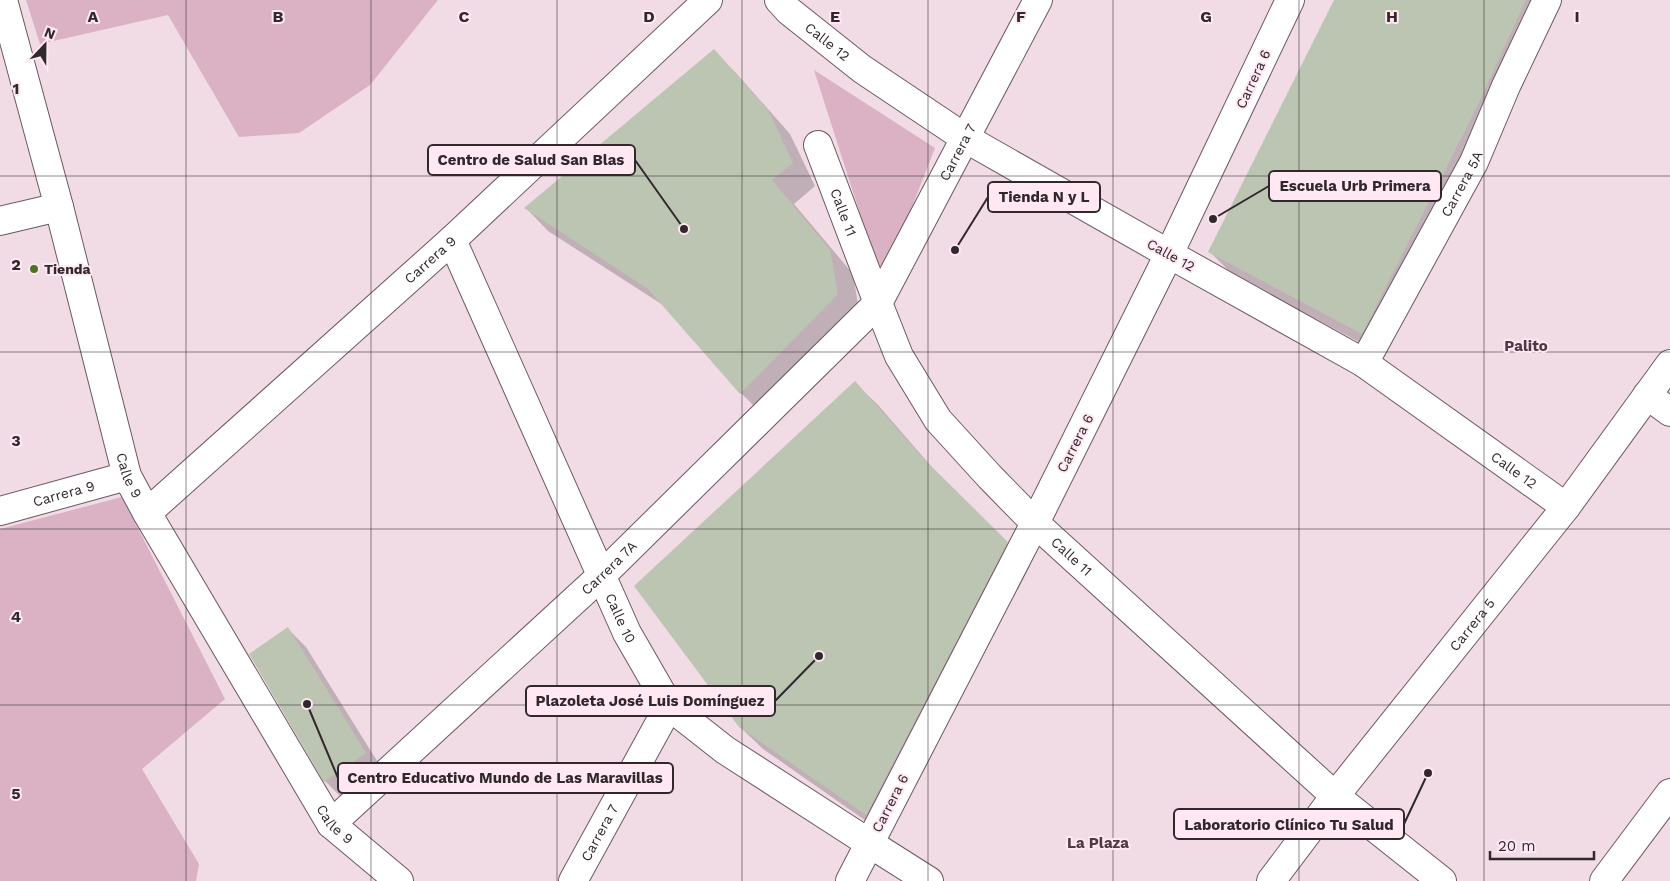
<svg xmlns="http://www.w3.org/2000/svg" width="1670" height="881" viewBox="0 0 1670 881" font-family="'Work Sans',sans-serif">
<rect width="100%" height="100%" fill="#f1dbe5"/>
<!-- green -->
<g fill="#dab2c4">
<path d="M 26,0 L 438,0 L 370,85 L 299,133 L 239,137 L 168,15 L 40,44 Z"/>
<path d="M 814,70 L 935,148 L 887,271 L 876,264 Z"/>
<path d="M 122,497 L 225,699 L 142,769 L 199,864 L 196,881 L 0,881 L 0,529 Z"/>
</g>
<!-- shadow -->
<g fill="#0003">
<path d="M 1336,0 L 1559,0 L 1497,136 L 1385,356 L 1232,274 L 1209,251 Z"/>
<path d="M 714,51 L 736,73 L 790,134 L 815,186 L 794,204 L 853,274 L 860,317 L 764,416 L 741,393 L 666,307 L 548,231 L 526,208 Z"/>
<path d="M 855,383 L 878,405 L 944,481 L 1030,566 L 889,837 L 763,749 L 739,726 Z"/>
<path d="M 288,629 L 306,647 L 384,772 L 343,799 L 325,781 L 251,655 Z"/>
</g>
<!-- building -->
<g fill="#bcc5b2">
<path d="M 1334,0 L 1526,0 L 1474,113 L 1362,334 L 1208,252 Z"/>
<path d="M 714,49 L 768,110 L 793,163 L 772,180 L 830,250 L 838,294 L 740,394 L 648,289 L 524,208 Z"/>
<path d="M 855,381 L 924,459 L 1008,542 L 866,815 L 739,727 L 634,586 Z"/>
<path d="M 288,627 L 366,753 L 324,782 L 249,654 Z"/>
</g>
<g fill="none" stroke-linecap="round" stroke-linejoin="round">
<!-- minor casing -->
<g stroke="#6c5861" stroke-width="30">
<g id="minor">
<path id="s1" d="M 3,0 L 59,207 L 127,476 L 147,513 L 331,824 L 399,881"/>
<path id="s2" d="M 1290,0 L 1169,254 L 1364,363 L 1566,507"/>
<path id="s3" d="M 818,145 L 878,303 L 899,356 L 938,420 L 990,477 L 1035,523 L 1335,796 L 1442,881"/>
<path d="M 0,221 L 59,207"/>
<path id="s4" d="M 452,240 L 627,633 L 669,706"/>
<path id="s5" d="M 1364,363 L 1474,162 L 1506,86 L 1547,0"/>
<path d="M 1647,395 L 1670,412"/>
<path id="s6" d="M 0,511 L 127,476"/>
<path id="s7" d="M 147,513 L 452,240 L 708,0"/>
<path id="s8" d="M 331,824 L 601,576 L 878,303 L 1038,0"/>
<path d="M 869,843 L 929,881"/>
<path id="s9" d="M 1271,881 L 1335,796 L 1566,507 L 1670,364"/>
<path d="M 1604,881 L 1670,793"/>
</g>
</g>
<!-- tertiary casing -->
<g stroke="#6c5861" stroke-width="30">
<g id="tertiary">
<path id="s10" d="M 779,0 L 789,11 L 862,69 L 965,138 L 1169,254 L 1035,523 L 850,881"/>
<path id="s11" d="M 573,881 L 669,706 L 725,750 L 869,843"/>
</g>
</g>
<!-- minor -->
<use href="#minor" stroke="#fff" stroke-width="28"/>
<!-- tertiary -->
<use href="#tertiary" stroke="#fff" stroke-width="28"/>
</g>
<!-- grid -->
<path fill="none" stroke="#30282c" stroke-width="1" stroke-opacity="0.55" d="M 186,0 L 186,881M 371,0 L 371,881M 557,0 L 557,881M 742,0 L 742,881M 928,0 L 928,881M 1113,0 L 1113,881M 1299,0 L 1299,881M 1484,0 L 1484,881M 0,176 L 1670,176M 0,352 L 1670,352M 0,529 L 1670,529M 0,705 L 1670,705"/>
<!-- markers -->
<circle fill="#537126" stroke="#ffe8f2" stroke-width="2" cx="34" cy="269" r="5"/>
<g text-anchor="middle" stroke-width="4" stroke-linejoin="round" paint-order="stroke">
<!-- street labels -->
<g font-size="14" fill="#30282c" stroke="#ffe8f2">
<text dy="5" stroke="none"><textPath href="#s10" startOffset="64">Calle 12</textPath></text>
<text transform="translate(1253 79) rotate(-65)" y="5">Carrera 6</text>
<text dy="5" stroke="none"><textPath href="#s8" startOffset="926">Carrera 7</textPath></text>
<text dy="5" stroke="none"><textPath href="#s5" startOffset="204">Carrera 5A</textPath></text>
<text dy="5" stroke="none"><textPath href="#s3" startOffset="72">Calle 11</textPath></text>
<text transform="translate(1171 255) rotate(29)" y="5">Calle 12</text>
<text dy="5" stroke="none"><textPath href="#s7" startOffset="380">Carrera 9</textPath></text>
<text transform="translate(1075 443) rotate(-63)" y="5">Carrera 6</text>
<text dy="5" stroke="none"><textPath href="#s2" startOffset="689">Calle 12</textPath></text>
<text dy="5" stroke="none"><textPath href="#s1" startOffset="492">Calle 9</textPath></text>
<text dy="5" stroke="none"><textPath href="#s6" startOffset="66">Carrera 9</textPath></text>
<text dy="5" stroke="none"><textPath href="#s3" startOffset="492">Calle 11</textPath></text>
<text dy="5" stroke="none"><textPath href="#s8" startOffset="378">Carrera 7A</textPath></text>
<text dy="5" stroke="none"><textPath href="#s4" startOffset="414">Calle 10</textPath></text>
<text dy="5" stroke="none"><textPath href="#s9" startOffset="326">Carrera 5</textPath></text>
<text transform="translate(890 803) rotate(-63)" y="5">Carrera 6</text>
<text dy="5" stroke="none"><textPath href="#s1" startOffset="898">Calle 9</textPath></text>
<text dy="5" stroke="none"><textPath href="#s11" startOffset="55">Carrera 7</textPath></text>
</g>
<!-- poi labels -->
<g font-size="14" font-weight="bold" fill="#30282c" stroke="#ffe8f2" text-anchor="start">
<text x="44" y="274">Tienda</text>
</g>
<!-- neighbourhood labels -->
<g font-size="15" font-weight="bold" fill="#4d3b43" stroke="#ffe8f2">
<text x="1526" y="351">Palito</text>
<text x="1098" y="848">La Plaza</text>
</g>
</g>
<g font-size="16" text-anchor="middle" font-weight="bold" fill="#30282c" stroke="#ffe8f2" stroke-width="4" stroke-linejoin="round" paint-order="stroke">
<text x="93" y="22">A</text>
<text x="278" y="22">B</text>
<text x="464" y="22">C</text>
<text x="649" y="22">D</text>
<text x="835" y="22">E</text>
<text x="1021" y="22">F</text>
<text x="1206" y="22">G</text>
<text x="1392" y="22">H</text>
<text x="1577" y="22">I</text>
<text x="16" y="94">1</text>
<text x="16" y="270">2</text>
<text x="16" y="446">3</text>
<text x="16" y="622">4</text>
<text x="16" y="799">5</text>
</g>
<!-- callouts -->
<path fill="none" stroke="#30282c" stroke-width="2" d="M684 229L635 160M1213 219L1269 186M955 250L988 197M819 656L775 701M307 704L338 778M1428 773L1404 824"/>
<g fill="#30282c" stroke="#ffe8f2" stroke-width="2">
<circle cx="684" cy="229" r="5"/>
<circle cx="1213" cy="219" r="5"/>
<circle cx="955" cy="250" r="5"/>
<circle cx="819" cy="656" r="5"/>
<circle cx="307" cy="704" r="5"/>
<circle cx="1428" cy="773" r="5"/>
</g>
<g fill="#ffe8f2" stroke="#30282c" stroke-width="2">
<rect x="428" y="145" width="207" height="30" rx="5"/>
<rect x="1269" y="171" width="172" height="30" rx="5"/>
<rect x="988" y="182" width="112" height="30" rx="5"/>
<rect x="526" y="686" width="249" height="30" rx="5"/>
<rect x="338" y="763" width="335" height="30" rx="5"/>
<rect x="1174" y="809" width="230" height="30" rx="5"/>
</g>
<g font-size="15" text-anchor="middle" font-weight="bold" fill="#30282c">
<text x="531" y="165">Centro de Salud San Blas</text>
<text x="1355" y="191">Escuela Urb Primera</text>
<text x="1044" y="202">Tienda N y L</text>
<text x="650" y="706">Plazoleta José Luis Domínguez</text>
<text x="505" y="783">Centro Educativo Mundo de Las Maravillas</text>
<text x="1289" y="830">Laboratorio Clínico Tu Salud</text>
</g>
<!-- north arrow -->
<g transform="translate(45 45) rotate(22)" stroke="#ffe8f2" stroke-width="4" paint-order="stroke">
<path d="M0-4L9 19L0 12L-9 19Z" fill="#30282c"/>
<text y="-8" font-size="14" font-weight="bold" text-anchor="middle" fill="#30282c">N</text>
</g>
<!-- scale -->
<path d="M1490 851v8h104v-8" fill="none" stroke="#30282c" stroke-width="2.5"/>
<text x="1498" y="851" font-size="15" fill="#30282c" stroke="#ffe8f2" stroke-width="4" paint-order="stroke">20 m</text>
</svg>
